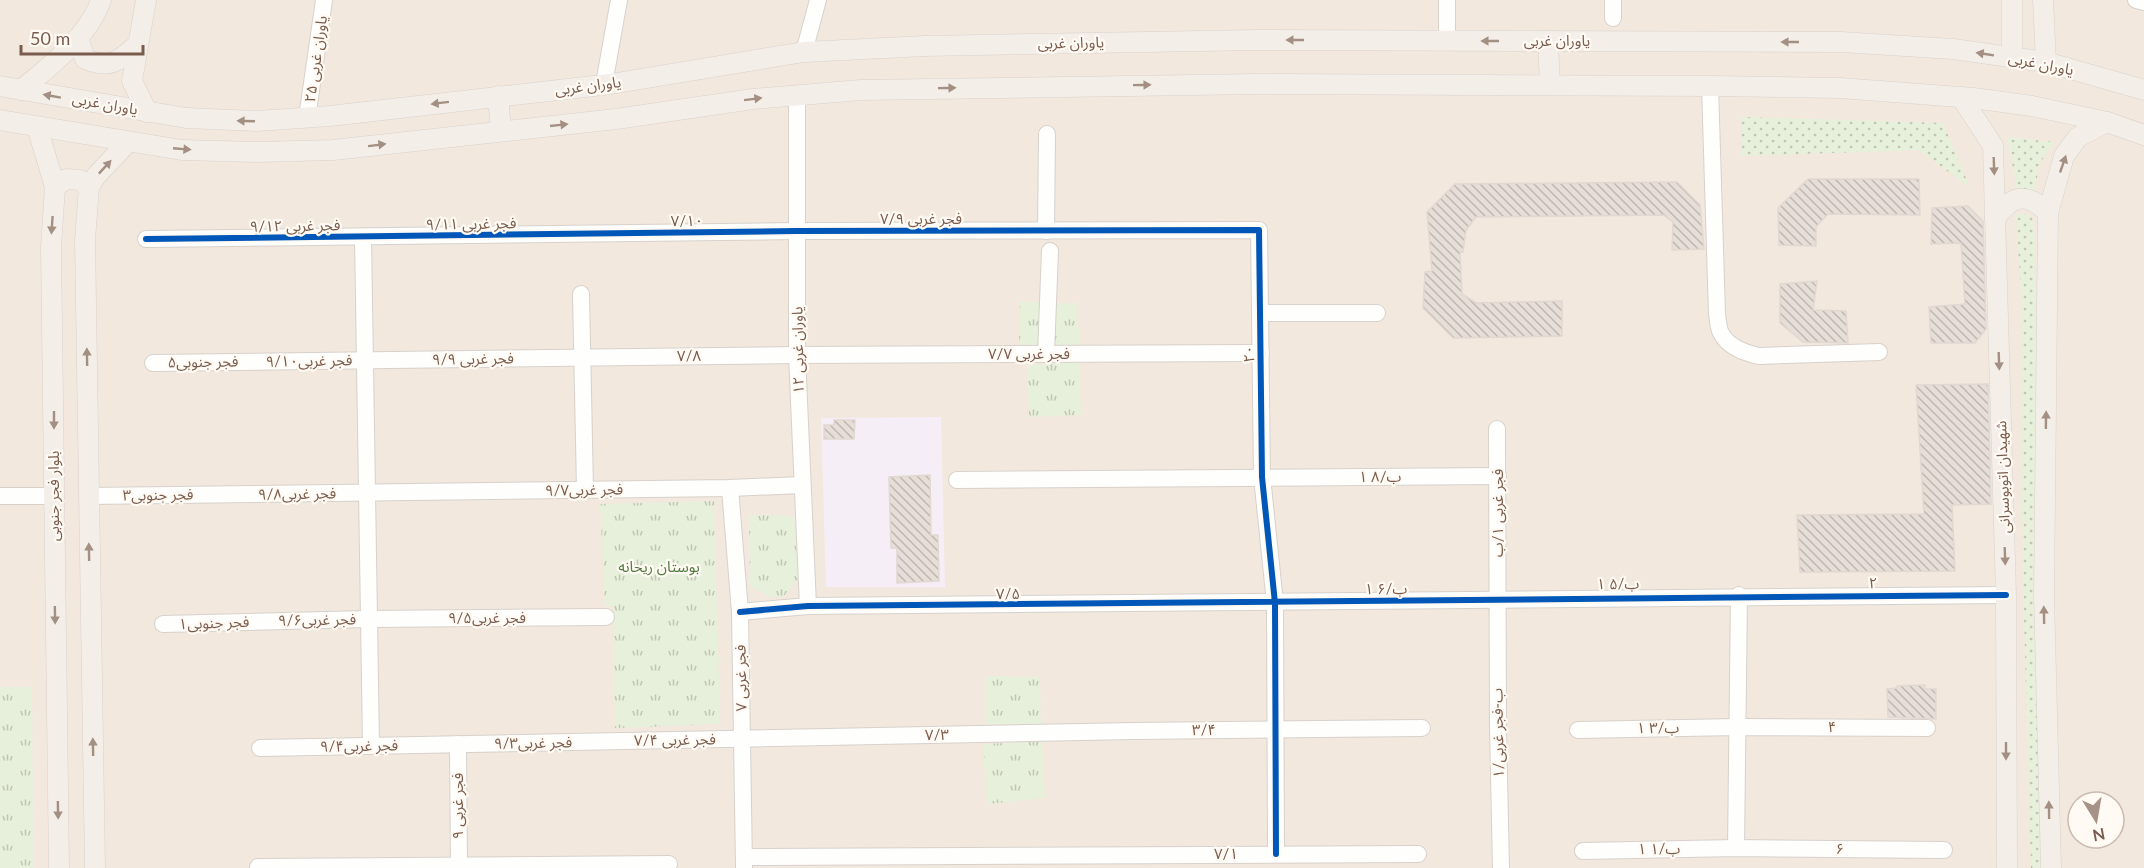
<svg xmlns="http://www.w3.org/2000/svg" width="2144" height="868" viewBox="0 0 2144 868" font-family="Lato,'Noto Sans Arabic',sans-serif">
<defs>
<pattern id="grass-dots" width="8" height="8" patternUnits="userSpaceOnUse" patternTransform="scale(1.5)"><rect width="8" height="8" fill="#e7f0db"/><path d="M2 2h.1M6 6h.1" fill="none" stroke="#c0c6b4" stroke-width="1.8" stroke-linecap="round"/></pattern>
<pattern id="park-tufts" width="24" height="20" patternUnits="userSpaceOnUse" patternTransform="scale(1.5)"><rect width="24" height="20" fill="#e7f0db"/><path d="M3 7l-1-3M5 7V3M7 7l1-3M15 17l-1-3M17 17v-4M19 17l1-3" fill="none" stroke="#c0c6b4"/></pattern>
<pattern id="building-back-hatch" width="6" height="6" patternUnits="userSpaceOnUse" patternTransform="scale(1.5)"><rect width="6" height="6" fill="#e6ded7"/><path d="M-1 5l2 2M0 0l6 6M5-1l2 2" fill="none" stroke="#bfb7b1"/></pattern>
</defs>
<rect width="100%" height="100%" fill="#f9f5f0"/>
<!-- residential -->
<path fill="#f2e8de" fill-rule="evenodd" d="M 0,0 L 2144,0 L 2144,868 L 0,868 ZM 2078,802 L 2114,802 L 2114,838 L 2078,838 Z"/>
<!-- education -->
<path fill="#f6eef6" d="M 941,417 L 945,587 L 826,587 L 821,418 Z"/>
<!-- grass -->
<g fill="url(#grass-dots)">
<path d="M 1741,117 L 1943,123 L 1970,188 L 1919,150 L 1742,156 Z"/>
<path d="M 2007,137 L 2054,142 L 2040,163 L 2034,192 L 2018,194 Z"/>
<path d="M 2026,214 L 2033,219 L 2035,241 L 2036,608 L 2042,868 L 2031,868 L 2023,584 L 2021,295 L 2016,215 Z"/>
</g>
<!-- park -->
<g fill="url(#park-tufts)">
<path d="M 1020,302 L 1043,302 L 1042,349 L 1019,348 Z"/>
<path d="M 1078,303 L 1079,347 L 1054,348 L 1053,304 Z"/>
<path d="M 1079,362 L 1081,415 L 1029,417 L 1027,365 Z"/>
<path d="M 714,501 L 720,724 L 615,728 L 613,606 L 605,606 L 600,504 Z"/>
<path d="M 749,515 L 794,516 L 798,579 L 783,597 L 771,597 L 750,586 Z"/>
<path d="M 985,676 L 1040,677 L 1041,724 L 985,724 Z"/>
<path d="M 0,687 L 32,687 L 34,868 L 0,868 Z"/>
<path d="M 1042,741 L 1045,798 L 987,804 L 983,744 Z"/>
</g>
<!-- building -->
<g fill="url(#building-back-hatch)" stroke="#e2d8d2" stroke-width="1.5">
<path d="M 1808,179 L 1919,179 L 1920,215 L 1828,214 L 1816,227 L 1816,246 L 1779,245 L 1778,208 Z"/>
<path d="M 1677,182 L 1700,205 L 1704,249 L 1672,250 L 1673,222 L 1663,215 L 1476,217 L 1466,230 L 1463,252 L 1460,252 L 1462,294 L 1476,303 L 1562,301 L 1562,336 L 1453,338 L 1423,308 L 1425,272 L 1432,271 L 1427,212 L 1455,184 Z"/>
<path d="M 1968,206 L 1983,221 L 1986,329 L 1975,343 L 1931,343 L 1929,307 L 1965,304 L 1961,243 L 1931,244 L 1932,208 Z"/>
<path d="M 1817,281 L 1813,310 L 1846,311 L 1848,343 L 1803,342 L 1780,323 L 1780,284 Z"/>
<path d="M 1988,384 L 1991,504 L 1952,505 L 1955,571 L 1800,572 L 1797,515 L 1924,514 L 1916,385 Z"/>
<path d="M 834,420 L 855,420 L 854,439 L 824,439 L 824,425 L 834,425 Z"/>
<path d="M 930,475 L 931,535 L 938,535 L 939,581 L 897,583 L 897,548 L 891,548 L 889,477 Z"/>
<path d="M 1925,685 L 1925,689 L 1936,689 L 1936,719 L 1888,717 L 1887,689 L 1897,688 L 1897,686 Z"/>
</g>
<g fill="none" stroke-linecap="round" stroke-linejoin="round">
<!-- minor casing -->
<g stroke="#d7d1cb" stroke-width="18">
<g id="minor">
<path d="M 1447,0 L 1447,41"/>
<path d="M 1613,0 L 1613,18"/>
<path d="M 2136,0 L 2144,2"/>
<path d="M 804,52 L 818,0"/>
<path d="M 604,84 L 619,0"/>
<path d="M 1710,86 L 1717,314 C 1718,319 1718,328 1721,333 C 1728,347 1745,353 1759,356 L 1879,352"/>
<path d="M 797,94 L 797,355 L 808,606"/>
<path d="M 307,118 L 324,0"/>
<path d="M 1046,231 L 1047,134"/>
<path d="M 363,237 L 371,745"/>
<path d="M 146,239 L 796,231 L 1259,230 L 1262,477 L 1275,603 L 1276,854"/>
<path d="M 581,294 L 585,490"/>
<path d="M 1260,313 L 1377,313"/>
<path d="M 1046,354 L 1050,251"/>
<path d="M 153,363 L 797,355 L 1261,353"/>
<path d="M 1497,429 L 1498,728 L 1501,868"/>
<path d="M 957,480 L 1498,476"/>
<path d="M 730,488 L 740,612 L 744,867"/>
<path d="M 0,496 L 54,496"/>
<path d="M 88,496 L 730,488 L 802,485"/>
<path d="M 740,612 L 808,606 C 1207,606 1606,595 2006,595"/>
<path d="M 163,624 L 369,619 L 606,617"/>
<path d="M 1578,730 L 1737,727 L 1927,728"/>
<path d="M 458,744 L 459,868"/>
<path d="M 260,748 L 1133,731 L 1422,728"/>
<path d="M 1736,848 L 1739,595"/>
<path d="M 1583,851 L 1736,848 L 1944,850"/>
<path d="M 744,857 L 1418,854"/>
<path d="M 258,867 L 669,864"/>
</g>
</g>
<!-- major casing -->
<g stroke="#dad1cc" stroke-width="21">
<g id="major">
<path d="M 146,0 L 132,81 L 147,112"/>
<path d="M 2012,0 L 2012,58"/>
<path d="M 2043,0 L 2046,62"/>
<path d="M 78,38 L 85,59 C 110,69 117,62 136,46"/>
<path d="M 1548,41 L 1550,85"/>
<path d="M 0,86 L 186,118 L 257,121 L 330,116 L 611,84 L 804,52 L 925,46 L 1259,40 L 1841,42 L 1953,49 L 2046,62 L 2144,90"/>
<path d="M 21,90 C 48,68 90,35 101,0"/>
<path d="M 498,96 L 501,131"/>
<path d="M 1961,97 L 1993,146 L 2006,595 L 2007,868"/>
<path d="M 0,120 L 182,150 L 259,152 L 333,150 L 616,119 L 753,99 L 861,90 L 1258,84 L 1710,86 L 1840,88 L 1973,98 L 2032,106 L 2107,122 L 2144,135"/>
<path d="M 37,127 L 55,187 L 51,247 L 59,868"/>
<path d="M 55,187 L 66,179 L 80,180 L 89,187"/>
<path d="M 1995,219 C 2012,194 2027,192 2048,213"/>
<path d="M 95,868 L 85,240 L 89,187 L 96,176 L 128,142"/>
<path d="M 2051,868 L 2044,596 L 2048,213 L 2064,156 L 2078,137 L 2107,122"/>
</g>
</g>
<!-- minor -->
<use href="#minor" stroke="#fefefd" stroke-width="16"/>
<!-- major -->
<use href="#major" stroke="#f3eee8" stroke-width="20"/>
<!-- cycleway casing -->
<g stroke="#fffaf3" stroke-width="10">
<g id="cycleway">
<path d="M 146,239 L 796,231 L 1259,230 L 1262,477 L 1275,603 L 1276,854"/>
<path d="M 740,612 L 808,606 C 1207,606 1606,595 2006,595"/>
</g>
</g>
<!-- cycleway -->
<use href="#cycleway" stroke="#0057b8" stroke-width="6"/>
</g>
<!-- one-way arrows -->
<defs><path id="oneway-solid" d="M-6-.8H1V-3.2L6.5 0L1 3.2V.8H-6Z" transform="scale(1.5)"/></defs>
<g fill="#a48f83">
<use href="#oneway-solid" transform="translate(1295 40) rotate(-180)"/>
<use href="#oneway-solid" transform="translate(1490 41) rotate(-180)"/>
<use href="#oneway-solid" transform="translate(1790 42) rotate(-180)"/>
<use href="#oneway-solid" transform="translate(1985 54) rotate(-171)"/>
<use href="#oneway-solid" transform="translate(1142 85) rotate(-1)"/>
<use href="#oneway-solid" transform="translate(947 88) rotate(-1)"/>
<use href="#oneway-solid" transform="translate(52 96) rotate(-170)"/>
<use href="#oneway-solid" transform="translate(753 99) rotate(-7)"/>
<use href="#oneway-solid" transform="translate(440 103) rotate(173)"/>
<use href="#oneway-solid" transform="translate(246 121) rotate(-178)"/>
<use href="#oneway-solid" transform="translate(559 125) rotate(-6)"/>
<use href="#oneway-solid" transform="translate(377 145) rotate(-7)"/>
<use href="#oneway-solid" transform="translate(182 149) rotate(5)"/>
<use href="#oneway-solid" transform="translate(2063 164) rotate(-71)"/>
<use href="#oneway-solid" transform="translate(1994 166) rotate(88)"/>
<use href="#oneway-solid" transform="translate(105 167) rotate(-47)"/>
<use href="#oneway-solid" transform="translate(52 225) rotate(94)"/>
<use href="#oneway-solid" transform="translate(87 357) rotate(-91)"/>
<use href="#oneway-solid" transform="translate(1999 361) rotate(88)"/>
<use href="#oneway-solid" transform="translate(54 420) rotate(90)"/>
<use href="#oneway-solid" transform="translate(2046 420) rotate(-89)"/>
<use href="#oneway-solid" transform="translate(89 552) rotate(-91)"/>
<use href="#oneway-solid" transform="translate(2005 556) rotate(88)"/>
<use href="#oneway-solid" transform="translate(55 615) rotate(89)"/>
<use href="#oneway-solid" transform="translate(2044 615) rotate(-91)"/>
<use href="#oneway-solid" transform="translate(93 747) rotate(-91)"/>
<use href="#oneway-solid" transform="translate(2006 751) rotate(90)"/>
<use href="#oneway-solid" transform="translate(58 810) rotate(89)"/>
<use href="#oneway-solid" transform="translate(2049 810) rotate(-91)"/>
</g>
<g text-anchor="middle" stroke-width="4.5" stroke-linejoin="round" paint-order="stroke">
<!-- street labels -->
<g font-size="15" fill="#7a5c4d" stroke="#fffaf3">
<text x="1557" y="46">یاوران غربی</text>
<text transform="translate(1071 43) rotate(-1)" y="5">یاوران غربی</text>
<text transform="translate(316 59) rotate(-82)" y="5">یاوران غربی ۲۵</text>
<text transform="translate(2041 64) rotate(11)" y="5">یاوران غربی</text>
<text transform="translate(588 86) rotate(-7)" y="5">یاوران غربی</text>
<text transform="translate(105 104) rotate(10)" y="5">یاوران غربی</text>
<text x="921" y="224">۷/۹ فجر غربی</text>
<text transform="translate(687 221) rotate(-1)" y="5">۷/۱۰</text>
<text transform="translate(471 224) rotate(-1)" y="5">۹/۱۱ فجر غربی</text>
<text transform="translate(295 226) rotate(-1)" y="5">۹/۱۲ فجر غربی</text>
<text transform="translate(798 350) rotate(-91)" y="5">۱۲ یاوران غربی</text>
<text x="1029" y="359">۷/۷ فجر غربی</text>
<text transform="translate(1249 354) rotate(-91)" y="5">۲۰</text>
<text transform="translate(689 356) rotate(-1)" y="5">۷/۸</text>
<text transform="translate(473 359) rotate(-1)" y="5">۹/۹ فجر غربی</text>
<text transform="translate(309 361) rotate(-1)" y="5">فجر غربی۹/۱۰</text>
<text transform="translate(203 362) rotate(-1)" y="5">فجر جنوبی۵</text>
<text x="1380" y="482">۱ ب/۸</text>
<text transform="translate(2003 477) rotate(-92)" y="5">شهیدان اتوبوسرانی</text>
<text transform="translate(584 490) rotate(-1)" y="5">فجر غربی۹/۷</text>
<text transform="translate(297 494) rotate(-1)" y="5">فجر غربی۹/۸</text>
<text transform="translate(158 495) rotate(-1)" y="5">فجر جنوبی۳</text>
<text transform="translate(54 496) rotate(-90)" y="5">بلوار فجر جنوبی</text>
<text transform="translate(1498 513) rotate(-90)" y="5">فجر غربی ۱/ب</text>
<text x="1873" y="588">۲</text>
<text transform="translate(1618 584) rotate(-1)" y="5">۱ ب/۵</text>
<text transform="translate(1386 589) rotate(-1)" y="5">۱ ب/۶</text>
<text transform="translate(1008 594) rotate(-1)" y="5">۷/۵</text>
<text x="487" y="623">فجر غربی۹/۵</text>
<text transform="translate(317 620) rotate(-1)" y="5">فجر غربی۹/۶</text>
<text transform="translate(214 623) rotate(-2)" y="5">فجر جنوبی۱</text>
<text transform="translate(741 678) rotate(-91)" y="5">۷ فجر غربی</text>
<text x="1832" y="732">۴</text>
<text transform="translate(1658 728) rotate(-1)" y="5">۱ ب/۳</text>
<text transform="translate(1204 730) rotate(-1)" y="5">۳/۴</text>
<text transform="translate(1498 733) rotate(-91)" y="5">۱/ب-فجر غربی</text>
<text transform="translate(937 735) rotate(-1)" y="5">۷/۳</text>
<text transform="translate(675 740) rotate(-1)" y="5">۷/۴ فجر غربی</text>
<text transform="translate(533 743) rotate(-1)" y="5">فجر غربی۹/۳</text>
<text transform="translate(359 746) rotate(-1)" y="5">فجر غربی۹/۴</text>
<text transform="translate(458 806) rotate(-90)" y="5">۹ فجر غربی</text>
<text transform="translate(1659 849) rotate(-1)" y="5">۱ ب/۱</text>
<text transform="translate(1840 849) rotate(1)" y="5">۶</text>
<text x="1226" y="859">۷/۱</text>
</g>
<!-- park labels -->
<g font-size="15" fill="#537a41" stroke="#fffaf3">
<text x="659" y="572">بوستان ریحانه</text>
</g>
</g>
<!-- north arrow -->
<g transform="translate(2096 820) rotate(169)"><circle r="28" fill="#fffaf3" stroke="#cabbb1" stroke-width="1.5"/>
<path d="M0-4.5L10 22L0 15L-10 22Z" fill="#a69286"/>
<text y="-9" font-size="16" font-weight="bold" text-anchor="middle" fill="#7a5c4d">N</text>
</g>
<!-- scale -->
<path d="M21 45v9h122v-9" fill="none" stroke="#7a5c4d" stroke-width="3"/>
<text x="30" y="45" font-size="18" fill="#7a5c4d" stroke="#fffaf3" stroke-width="4.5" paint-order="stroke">50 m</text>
</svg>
